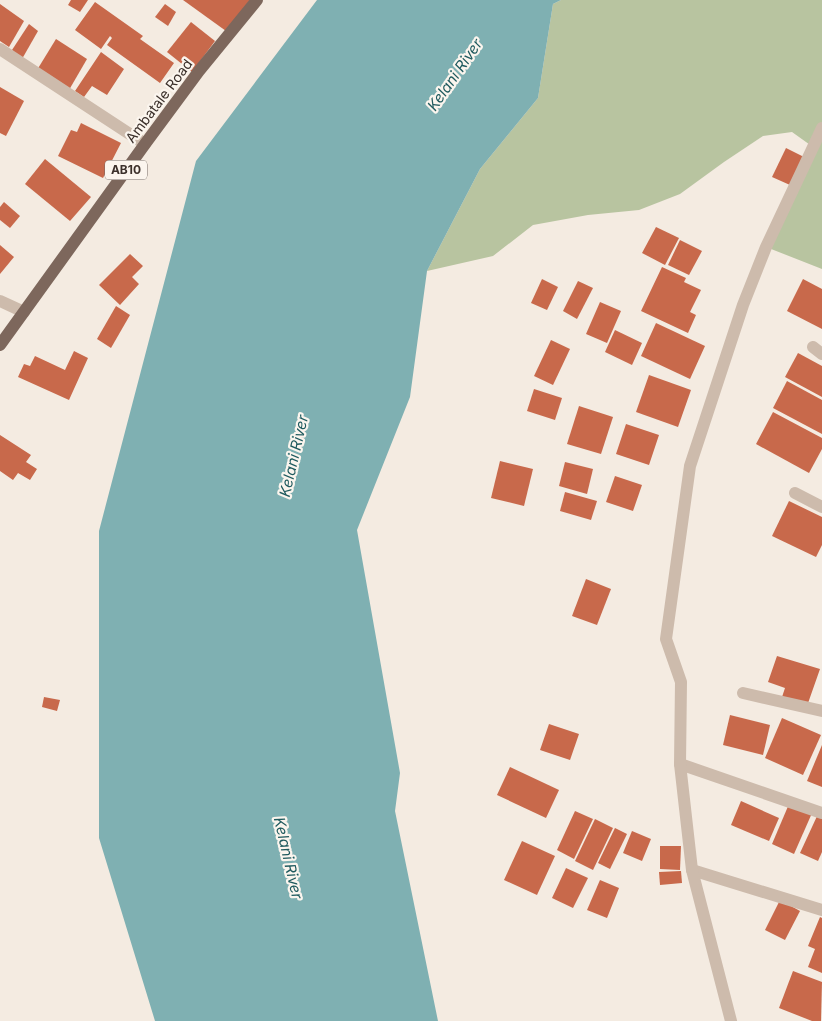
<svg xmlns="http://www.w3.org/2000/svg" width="822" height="1021" viewBox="0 0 822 1021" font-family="Inter,sans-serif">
<rect width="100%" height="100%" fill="#f4ebe1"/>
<!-- green -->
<path fill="#b8c4a0" d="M 561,0 L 822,0 L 822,269 L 766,247 L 813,147 L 792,132 L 763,136 L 724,162 L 680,194 L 639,210 L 588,215 L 533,225 L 493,256 L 427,271 L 480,169 L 538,98 L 553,4 Z"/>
<!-- water -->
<path fill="#7fb0b2" d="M 317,0 L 561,0 L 553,4 L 538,98 L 480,169 L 427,271 L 410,397 L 357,530 L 400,773 L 395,811 L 438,1021 L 155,1021 L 99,838 L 99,531 L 196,161 Z"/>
<!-- building -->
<g fill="#c8694b">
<path d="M 71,0 L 88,0 L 80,12 L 68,5 Z"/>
<path d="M 183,0 L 250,0 L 226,31 Z"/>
<path d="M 95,2 L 143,36 L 140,39 L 174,63 L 160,83 L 107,45 L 112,38 L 110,36 L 101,49 L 75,30 Z"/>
<path d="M 0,4 L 24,21 L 9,47 L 0,41 Z"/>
<path d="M 165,4 L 176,12 L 168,26 L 155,17 Z"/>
<path d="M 191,22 L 215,41 L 192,72 L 167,52 Z"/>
<path d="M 29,24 L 38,31 L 22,59 L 12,50 Z"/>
<path d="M 56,39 L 87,59 L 69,90 L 37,70 Z"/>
<path d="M 101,52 L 124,69 L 107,95 L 92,86 L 84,97 L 75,91 Z"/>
<path d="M 0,87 L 24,101 L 6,136 L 0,133 Z"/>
<path d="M 81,123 L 121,143 L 103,178 L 58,156 L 71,130 L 77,132 Z"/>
<path d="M 786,148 L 804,157 L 790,185 L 772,177 Z"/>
<path d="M 45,159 L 91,197 L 70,221 L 25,184 Z"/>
<path d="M 4,202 L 20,216 L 10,228 L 0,220 L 0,207 Z"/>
<path d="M 656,227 L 679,238 L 665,265 L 642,253 Z"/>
<path d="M 680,240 L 702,251 L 689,275 L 668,265 Z"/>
<path d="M 0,245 L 14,257 L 0,274 Z"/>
<path d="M 130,254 L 143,266 L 132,277 L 139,284 L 120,305 L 99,285 Z"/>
<path d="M 662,267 L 686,278 L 684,282 L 701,290 L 690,312 L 696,315 L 688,333 L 641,311 Z"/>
<path d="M 542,279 L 558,287 L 547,310 L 531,303 Z"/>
<path d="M 803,279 L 822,289 L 822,329 L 787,311 Z"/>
<path d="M 578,281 L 593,288 L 577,319 L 563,311 Z"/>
<path d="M 600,302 L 621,311 L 607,343 L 586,334 Z"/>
<path d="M 116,306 L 130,315 L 111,348 L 97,339 Z"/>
<path d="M 656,323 L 705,346 L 690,379 L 641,356 Z"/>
<path d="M 615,330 L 642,343 L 632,365 L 605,352 Z"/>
<path d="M 551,340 L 570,349 L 553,385 L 534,376 Z"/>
<path d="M 74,351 L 88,358 L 69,400 L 18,377 L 24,364 L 30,366 L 35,356 L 65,370 Z"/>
<path d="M 798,353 L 822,366 L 822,397 L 785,377 Z"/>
<path d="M 649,375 L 691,390 L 678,427 L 636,412 Z"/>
<path d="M 787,381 L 822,400 L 822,434 L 773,408 Z"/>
<path d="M 534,389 L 562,398 L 555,420 L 527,411 Z"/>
<path d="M 579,406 L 613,417 L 601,454 L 567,444 Z"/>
<path d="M 773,412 L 822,438 L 822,449 L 809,473 L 756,444 Z"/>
<path d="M 626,424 L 659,435 L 649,465 L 616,454 Z"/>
<path d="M 0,435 L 31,455 L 26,462 L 37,469 L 30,480 L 18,473 L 13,480 L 0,471 Z"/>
<path d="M 500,461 L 533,469 L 524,506 L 491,498 Z"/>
<path d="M 565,462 L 593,469 L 587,494 L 559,486 Z"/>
<path d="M 615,476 L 642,485 L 633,511 L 606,502 Z"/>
<path d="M 565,492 L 597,501 L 591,520 L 560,511 Z"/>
<path d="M 789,501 L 822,517 L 822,545 L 816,557 L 772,536 Z"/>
<path d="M 586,579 L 611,589 L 597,625 L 572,616 Z"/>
<path d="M 777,656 L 820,669 L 807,706 L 782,697 L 785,688 L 768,682 Z"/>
<path d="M 44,697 L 60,700 L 57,711 L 42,707 Z"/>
<path d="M 730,715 L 770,725 L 763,755 L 723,745 Z"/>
<path d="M 782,718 L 821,735 L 803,775 L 765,758 Z"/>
<path d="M 549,724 L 579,734 L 570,760 L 540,750 Z"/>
<path d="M 822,745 L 822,787 L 807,781 Z"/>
<path d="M 510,767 L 559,790 L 546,818 L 497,795 Z"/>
<path d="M 741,801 L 779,818 L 769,841 L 731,825 Z"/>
<path d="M 789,804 L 812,813 L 794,854 L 772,844 Z"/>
<path d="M 575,811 L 593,819 L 574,859 L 557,850 Z"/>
<path d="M 818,814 L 822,816 L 822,852 L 818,861 L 800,853 Z"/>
<path d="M 595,819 L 613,828 L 593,870 L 575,861 Z"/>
<path d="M 615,828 L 627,834 L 610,869 L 598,863 Z"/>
<path d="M 632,831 L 651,839 L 642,861 L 623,853 Z"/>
<path d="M 522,841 L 555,856 L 537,895 L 504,880 Z"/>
<path d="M 660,846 L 681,846 L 680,870 L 660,869 Z"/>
<path d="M 566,868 L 588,878 L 573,908 L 552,898 Z"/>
<path d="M 681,871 L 682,883 L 660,885 L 659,872 Z"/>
<path d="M 600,880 L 619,888 L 607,918 L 587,910 Z"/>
<path d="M 780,900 L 800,911 L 785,940 L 765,930 Z"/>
<path d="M 820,917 L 822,918 L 822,973 L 808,967 L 815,949 L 808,946 Z"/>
<path d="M 793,971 L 822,982 L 821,1021 L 812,1021 L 779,1008 Z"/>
</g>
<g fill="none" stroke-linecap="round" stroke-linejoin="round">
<!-- minor -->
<g stroke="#cdbbac" stroke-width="12">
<path d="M 0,49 L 145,144"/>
<path d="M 0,301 L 24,312"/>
<path d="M 813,347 L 822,354"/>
<path d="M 795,493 L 822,507"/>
<path d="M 743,693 L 822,711"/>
<path d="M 680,764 L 822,813"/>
<path d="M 692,870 L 822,910"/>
<path d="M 731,1021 L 692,870 L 680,764 L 681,682 L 666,639 L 690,466 L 743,305 L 766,247 L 822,128"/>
</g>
<!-- major -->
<path stroke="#7d675c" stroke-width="12" d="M 0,345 L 145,144 L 199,71 L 257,0"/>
</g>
<g text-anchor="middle" stroke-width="4.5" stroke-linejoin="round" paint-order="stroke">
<!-- shield labels -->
<rect fill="#fbf5ee" stroke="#756b66" stroke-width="1" x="105" y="160.5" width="42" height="19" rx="4"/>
<g font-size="12" font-weight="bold" fill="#3b302b">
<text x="126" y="174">AB10</text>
</g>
<!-- street labels -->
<g font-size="14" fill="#3b302b" stroke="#fbf5ee">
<text transform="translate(159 101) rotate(-53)" y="5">Ambatale Road</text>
</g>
<!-- water labels -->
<g font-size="15" font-style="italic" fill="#1f5a5e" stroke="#fbf5ee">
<text transform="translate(455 75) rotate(-55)" y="5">Kelani River</text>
<text transform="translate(294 456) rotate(-77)" y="5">Kelani River</text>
<text transform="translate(288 858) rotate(77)" y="5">Kelani River</text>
</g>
</g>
</svg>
